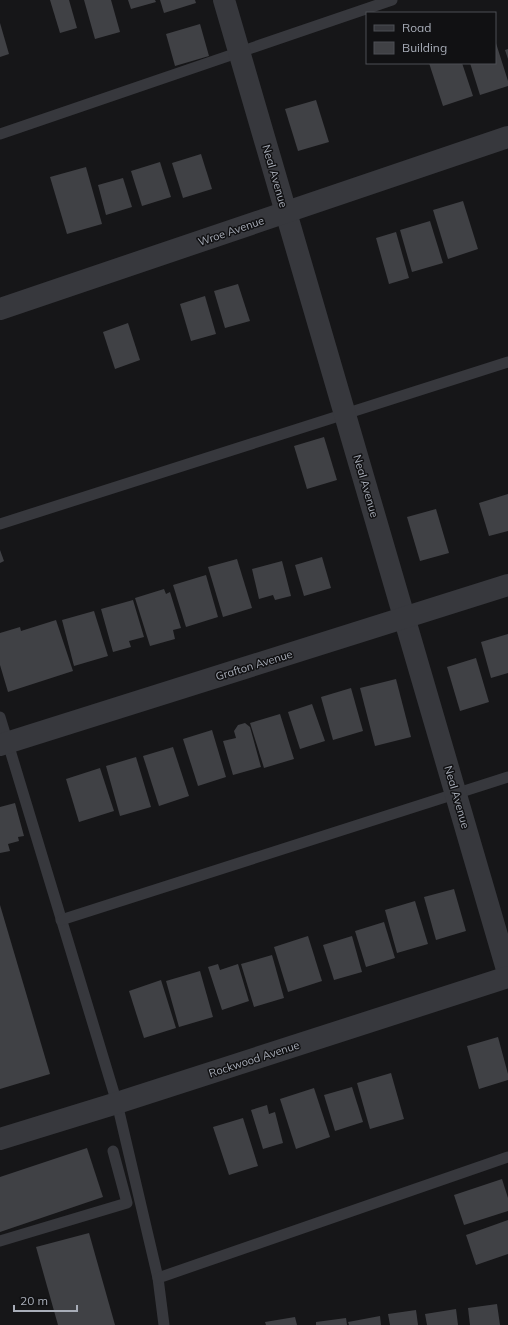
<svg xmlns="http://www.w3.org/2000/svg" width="508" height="1325" viewBox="0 0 508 1325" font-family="Mulish,sans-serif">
<rect width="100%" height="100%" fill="#161618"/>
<!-- building -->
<g fill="#404145">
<path d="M 50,0 L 69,0 L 77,28 L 60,33 Z"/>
<path d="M 84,0 L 111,0 L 120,32 L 95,39 Z"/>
<path d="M 128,0 L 155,0 L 156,2 L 131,9 Z"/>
<path d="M 160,0 L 195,0 L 196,3 L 164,13 Z"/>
<path d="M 0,23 L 9,54 L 0,57 Z"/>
<path d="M 200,24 L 209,56 L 175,66 L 166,34 Z"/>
<path d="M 495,40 L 508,81 L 508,86 L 480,95 L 470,63 L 495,63 Z"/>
<path d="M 508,49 L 508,59 L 505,50 Z"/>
<path d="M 429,63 L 462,63 L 473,96 L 443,106 Z"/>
<path d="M 316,100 L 329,142 L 298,151 L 285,109 Z"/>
<path d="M 201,154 L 212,189 L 183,198 L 172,163 Z"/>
<path d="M 160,162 L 171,197 L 142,206 L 131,171 Z"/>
<path d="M 86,167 L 102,224 L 67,234 L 50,177 Z"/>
<path d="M 123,178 L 132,207 L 106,215 L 98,185 Z"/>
<path d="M 463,201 L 478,249 L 448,259 L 433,210 Z"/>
<path d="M 430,221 L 443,263 L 412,272 L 400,230 Z"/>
<path d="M 396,232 L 409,278 L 389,284 L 376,238 Z"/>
<path d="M 238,284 L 250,321 L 225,328 L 214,291 Z"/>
<path d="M 205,296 L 216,334 L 191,341 L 180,304 Z"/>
<path d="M 128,323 L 140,360 L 115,369 L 103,332 Z"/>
<path d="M 324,437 L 337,480 L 307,489 L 294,446 Z"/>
<path d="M 508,494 L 508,531 L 489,536 L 479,503 Z"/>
<path d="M 436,509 L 449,553 L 420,561 L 407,517 Z"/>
<path d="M 0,550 L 4,561 L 0,563 Z"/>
<path d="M 322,557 L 331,588 L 304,596 L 295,565 Z"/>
<path d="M 237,559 L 252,608 L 223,617 L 208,567 Z"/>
<path d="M 282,561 L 291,596 L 275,600 L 273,595 L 259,599 L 252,569 Z"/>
<path d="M 206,575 L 218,617 L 186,627 L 173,585 Z"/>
<path d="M 164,589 L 166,594 L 170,592 L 181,628 L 173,630 L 175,639 L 150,646 L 135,598 Z"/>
<path d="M 133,600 L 144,637 L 129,641 L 131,647 L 113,652 L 101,609 Z"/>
<path d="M 94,611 L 108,656 L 74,666 L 62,620 Z"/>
<path d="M 56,620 L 73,671 L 8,692 L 0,665 L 0,633 L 20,627 L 21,631 Z"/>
<path d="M 508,634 L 508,673 L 491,678 L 481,642 Z"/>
<path d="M 476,658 L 489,702 L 460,711 L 447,667 Z"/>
<path d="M 396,679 L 411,737 L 375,746 L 360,688 Z"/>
<path d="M 351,688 L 363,731 L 333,740 L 321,697 Z"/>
<path d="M 312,704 L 325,741 L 300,749 L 288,712 Z"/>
<path d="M 280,714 L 294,759 L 264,768 L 250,723 Z"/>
<path d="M 245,723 L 250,727 L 261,767 L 233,775 L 223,741 L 236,738 L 234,731 L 238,725 Z"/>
<path d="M 212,730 L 226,777 L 198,786 L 183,739 Z"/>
<path d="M 173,747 L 189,796 L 159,806 L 143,756 Z"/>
<path d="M 136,757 L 151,807 L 120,816 L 106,766 Z"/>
<path d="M 100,768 L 114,811 L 79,822 L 66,779 Z"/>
<path d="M 15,803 L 24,836 L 18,837 L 19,841 L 8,844 L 10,851 L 0,853 L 0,807 Z"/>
<path d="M 454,889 L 466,931 L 436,940 L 424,897 Z"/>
<path d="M 415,901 L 428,944 L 397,953 L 385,910 Z"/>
<path d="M 0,905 L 50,1074 L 0,1089 Z"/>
<path d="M 384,922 L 395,958 L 366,967 L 355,931 Z"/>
<path d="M 308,936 L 322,981 L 288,992 L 274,947 Z"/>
<path d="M 352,936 L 362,972 L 334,980 L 323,945 Z"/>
<path d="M 272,955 L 284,998 L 254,1007 L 241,964 Z"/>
<path d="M 218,964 L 220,970 L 238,964 L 249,1001 L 222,1010 L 208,967 Z"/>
<path d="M 200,971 L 213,1017 L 179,1027 L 166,981 Z"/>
<path d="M 161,980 L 176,1028 L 144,1038 L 129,991 Z"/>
<path d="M 498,1037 L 508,1074 L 508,1080 L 479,1089 L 467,1046 Z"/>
<path d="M 391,1073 L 404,1119 L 370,1129 L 357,1083 Z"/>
<path d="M 352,1087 L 363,1122 L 335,1131 L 324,1095 Z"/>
<path d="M 314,1088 L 330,1137 L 296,1149 L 280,1099 Z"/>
<path d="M 267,1105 L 269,1114 L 275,1112 L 283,1143 L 263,1149 L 251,1110 Z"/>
<path d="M 243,1118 L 258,1166 L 229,1175 L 213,1127 Z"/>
<path d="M 87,1148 L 103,1197 L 0,1232 L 0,1177 Z"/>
<path d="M 502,1179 L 508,1198 L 508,1211 L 464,1225 L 454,1195 Z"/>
<path d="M 508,1220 L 508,1254 L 476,1265 L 466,1235 Z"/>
<path d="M 89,1233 L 115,1325 L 58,1325 L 36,1247 Z"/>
<path d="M 497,1304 L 500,1325 L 470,1325 L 468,1308 Z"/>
<path d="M 456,1309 L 458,1325 L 427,1325 L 425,1314 Z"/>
<path d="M 416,1310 L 418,1325 L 390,1325 L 388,1314 Z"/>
<path d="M 380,1316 L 381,1325 L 349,1325 L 348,1322 Z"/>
<path d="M 295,1317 L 297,1325 L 266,1325 L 265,1322 Z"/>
<path d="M 346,1318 L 347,1325 L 316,1325 L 316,1322 Z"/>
</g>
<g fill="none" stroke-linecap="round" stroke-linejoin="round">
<!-- lane -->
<g stroke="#37383d" stroke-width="11">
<path d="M 0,134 L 392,0"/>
<path d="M 0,524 L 508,362"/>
<path d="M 0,717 L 117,1103 L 158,1278 L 164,1325"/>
<path d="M 61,920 L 508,777"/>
<path d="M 0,1241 L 127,1203 L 113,1151"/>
<path d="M 158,1278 L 508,1157"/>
</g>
<!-- street -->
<g stroke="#37383d" stroke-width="22">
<path d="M 224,0 L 508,973"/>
<path d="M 0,309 L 508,137"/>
<path d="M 0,745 L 508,585"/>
<path d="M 0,1139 L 117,1103 L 508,977"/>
</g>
</g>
<g text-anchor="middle" stroke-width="3" stroke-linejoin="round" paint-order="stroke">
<!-- street labels -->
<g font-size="11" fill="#a8adb8" stroke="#111113">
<text transform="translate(275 176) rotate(74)" y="4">Neal Avenue</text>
<text transform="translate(231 231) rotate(-19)" y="4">Wroe Avenue</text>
<text transform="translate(366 486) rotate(74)" y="4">Neal Avenue</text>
<text transform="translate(254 665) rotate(-17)" y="4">Grafton Avenue</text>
<text transform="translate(457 797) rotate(74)" y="4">Neal Avenue</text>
<text transform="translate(254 1059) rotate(-18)" y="4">Rockwood Avenue</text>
</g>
</g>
<!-- legend -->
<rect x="366" y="12" width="130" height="52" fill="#111113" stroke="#4d4f55"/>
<rect x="374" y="25" width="20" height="6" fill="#37383d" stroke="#4d4f55"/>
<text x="402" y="32" font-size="12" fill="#a8adb8">Road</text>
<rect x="374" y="42" width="20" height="12" fill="#404145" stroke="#4d4f55"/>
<text x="402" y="52" font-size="12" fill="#a8adb8">Building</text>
<!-- scale -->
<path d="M14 1305v6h63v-6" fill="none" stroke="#a8adb8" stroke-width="2"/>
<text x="20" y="1305" font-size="12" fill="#a8adb8" stroke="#111113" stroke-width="3" paint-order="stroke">20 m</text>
</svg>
